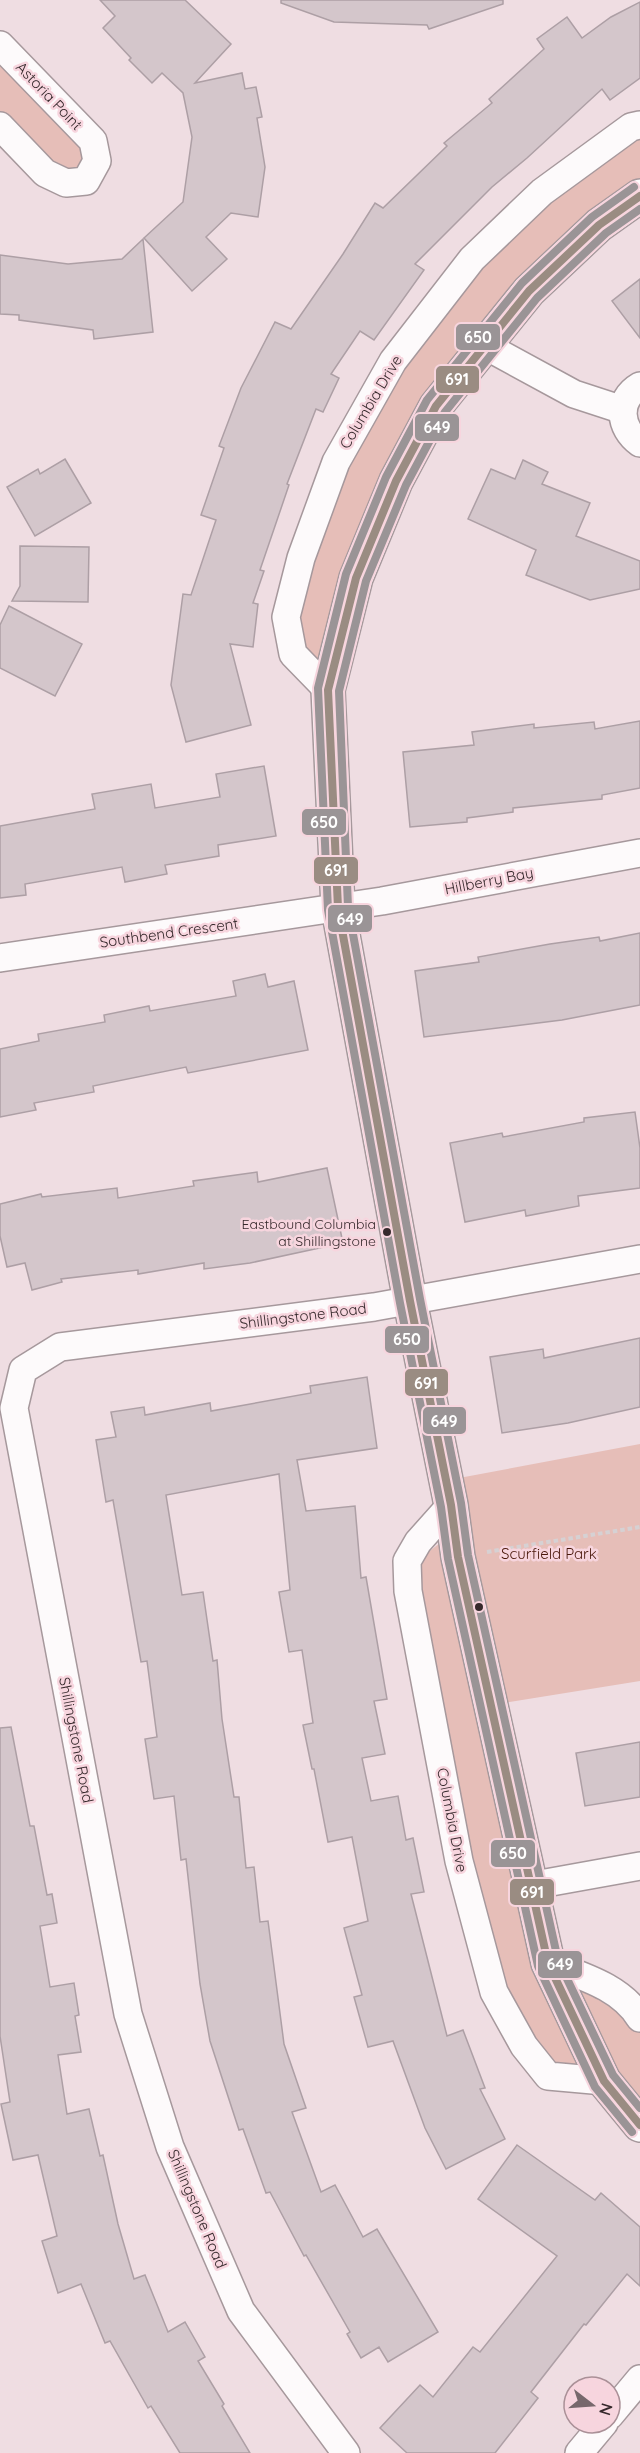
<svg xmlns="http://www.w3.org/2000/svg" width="640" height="2453" viewBox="0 0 640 2453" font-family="Quicksand,sans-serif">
<rect width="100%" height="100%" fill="#efdde2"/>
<!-- green -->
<g fill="#e6beb8">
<path d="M 0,45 L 97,161 L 66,183 L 0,126 Z"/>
<path d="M 640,125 L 640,196 L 436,406 L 328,690 L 293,654 L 301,558 L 336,462 L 472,259 Z"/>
<path d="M 640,1444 L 640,1681 L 485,1706 L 543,1969 L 640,2018 L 640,2125 L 604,2081 L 548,2082 L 491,1978 L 400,1574 L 453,1533 L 443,1481 Z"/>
</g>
<!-- building -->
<g fill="#d4c6cb" stroke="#ad9fa5" stroke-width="1.5">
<path d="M 100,0 L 185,0 L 231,44 L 195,83 L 242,73 L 245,89 L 256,87 L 262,117 L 257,118 L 265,167 L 258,217 L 231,213 L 206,237 L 227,259 L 192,291 L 144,238 L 183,202 L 192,137 L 183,93 L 162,73 L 152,83 L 129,60 L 131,58 L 103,28 L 115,16 Z"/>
<path d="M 281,0 L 503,0 L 503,4 L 429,29 L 427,25 L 334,22 L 281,3 Z"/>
<path d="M 640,2 L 640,78 L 610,100 L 602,89 L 527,158 L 492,187 L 415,264 L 424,270 L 374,340 L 360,331 L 331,374 L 339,378 L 323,412 L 316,409 L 287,484 L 289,485 L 260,570 L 264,571 L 253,603 L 258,604 L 253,647 L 230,644 L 251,725 L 186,742 L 171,685 L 183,594 L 191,595 L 216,520 L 201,515 L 224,448 L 219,446 L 241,388 L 275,322 L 291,329 L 343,254 L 375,203 L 383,208 L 447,146 L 444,143 L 492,103 L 489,99 L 544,49 L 537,39 L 567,17 L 582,38 L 611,17 Z"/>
<path d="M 143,239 L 153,332 L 94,339 L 93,330 L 19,320 L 19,315 L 0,314 L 0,255 L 68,264 L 122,259 Z"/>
<path d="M 640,279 L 640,338 L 612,301 Z"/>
<path d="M 65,459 L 91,503 L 35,536 L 7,487 L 38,469 L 40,474 Z"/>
<path d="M 523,460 L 548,472 L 542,484 L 590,503 L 576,536 L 640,561 L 640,589 L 590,600 L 526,575 L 536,550 L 468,519 L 491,469 L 515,479 Z"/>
<path d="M 20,546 L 89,547 L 88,602 L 12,601 L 20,586 Z"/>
<path d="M 9,606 L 82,644 L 55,696 L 0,668 L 0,625 Z"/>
<path d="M 640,721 L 640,788 L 602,795 L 602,799 L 513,808 L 513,812 L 467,818 L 467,822 L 410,827 L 403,752 L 474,745 L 472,732 L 534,724 L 534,728 L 594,722 L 595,729 Z"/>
<path d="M 264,766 L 276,836 L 218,845 L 219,856 L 165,865 L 167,874 L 125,882 L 122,867 L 25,884 L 26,895 L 0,898 L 0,826 L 95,809 L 92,794 L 151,784 L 155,808 L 220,797 L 216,774 Z"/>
<path d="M 640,933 L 640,1005 L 562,1020 L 424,1037 L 415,971 L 479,962 L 478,957 L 550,944 L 599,937 L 600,941 Z"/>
<path d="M 265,974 L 268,987 L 294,981 L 308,1050 L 188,1073 L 186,1067 L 93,1086 L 94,1092 L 34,1103 L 36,1110 L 0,1117 L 0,1049 L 39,1041 L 38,1034 L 105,1022 L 104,1015 L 149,1006 L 150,1011 L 236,996 L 233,981 Z"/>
<path d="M 635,1112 L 640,1148 L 640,1188 L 578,1196 L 579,1206 L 526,1216 L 525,1210 L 465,1222 L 450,1143 L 502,1133 L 503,1137 L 584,1122 L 584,1118 Z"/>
<path d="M 327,1168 L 343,1243 L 250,1263 L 204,1269 L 204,1263 L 138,1274 L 138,1270 L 61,1279 L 62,1282 L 32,1290 L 25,1263 L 7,1267 L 0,1236 L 0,1204 L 41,1194 L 42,1197 L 117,1188 L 118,1198 L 194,1186 L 193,1181 L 257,1172 L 258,1182 Z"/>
<path d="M 640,1338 L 640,1407 L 568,1423 L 502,1433 L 490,1357 L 543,1349 L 544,1358 Z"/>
<path d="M 367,1377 L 377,1448 L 297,1460 L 306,1511 L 355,1506 L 361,1578 L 366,1577 L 387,1699 L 374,1701 L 385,1754 L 362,1758 L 371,1801 L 398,1796 L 406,1840 L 413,1838 L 424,1892 L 411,1894 L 447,2036 L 463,2030 L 485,2088 L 480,2089 L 505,2139 L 446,2169 L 425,2128 L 393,2041 L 368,2047 L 354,1997 L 362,1995 L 344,1928 L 368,1921 L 352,1837 L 328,1842 L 314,1769 L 312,1769 L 303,1725 L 313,1723 L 302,1650 L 289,1652 L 279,1592 L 290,1590 L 279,1474 L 166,1495 L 182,1595 L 203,1592 L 213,1661 L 217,1660 L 222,1719 L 234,1797 L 239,1797 L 246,1868 L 254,1867 L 260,1922 L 268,1921 L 284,2044 L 306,2108 L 292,2112 L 321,2192 L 335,2185 L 363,2237 L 377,2229 L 438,2332 L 388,2362 L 379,2347 L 361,2358 L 347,2334 L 350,2332 L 306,2255 L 304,2256 L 270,2192 L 266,2193 L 243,2129 L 239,2130 L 210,2041 L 200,1984 L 186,1859 L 181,1860 L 174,1796 L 154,1799 L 145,1739 L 157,1737 L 147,1661 L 141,1662 L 113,1500 L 106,1502 L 96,1440 L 116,1437 L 111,1412 L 144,1407 L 145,1415 L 210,1403 L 211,1411 L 311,1393 L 310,1386 Z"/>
<path d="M 11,1727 L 30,1826 L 34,1826 L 47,1895 L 52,1894 L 57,1923 L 40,1926 L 50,1987 L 74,1983 L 79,2015 L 75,2016 L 81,2052 L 58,2055 L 67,2114 L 89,2109 L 100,2156 L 103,2155 L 118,2224 L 134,2279 L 145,2275 L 168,2332 L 185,2322 L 205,2357 L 198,2361 L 224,2404 L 222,2406 L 250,2453 L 180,2453 L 151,2406 L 148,2408 L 110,2341 L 105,2343 L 81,2284 L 58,2293 L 42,2241 L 57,2236 L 38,2155 L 13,2160 L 1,2104 L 10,2102 L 0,2036 L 0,1728 Z"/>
<path d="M 640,1742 L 640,1797 L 585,1806 L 576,1753 Z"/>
<path d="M 517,2145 L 595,2200 L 601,2193 L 640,2227 L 640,2286 L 627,2274 L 586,2325 L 584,2324 L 531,2392 L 538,2398 L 495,2453 L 407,2453 L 380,2428 L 420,2385 L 433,2397 L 473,2347 L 480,2352 L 557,2256 L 478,2199 Z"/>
</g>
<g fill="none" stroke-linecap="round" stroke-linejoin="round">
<!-- street casing -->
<g stroke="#a6989c" stroke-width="30">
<g id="street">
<path d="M 0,45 L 93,141 L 97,161 L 86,181 L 66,183 L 45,173 L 0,126"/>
<path d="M 484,345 L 574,394 L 623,410"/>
<path d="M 640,386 C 616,400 619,428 640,443"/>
<path d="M 328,690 L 293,654 L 286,617 L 301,558 L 336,462 L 393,361 L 472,259 L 542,192 L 631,127 L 640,125"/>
<path d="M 0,958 L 382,901 L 640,853"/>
<path d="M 451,1505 L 418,1542 L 407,1561 L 408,1591 L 459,1861 L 494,1992 L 524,2046 L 548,2076 L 604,2081"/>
<path d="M 529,1886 L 640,1866"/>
<path d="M 548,1963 C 581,1976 620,1986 640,2018"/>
<path d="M 610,2415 L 640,2379"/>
<path d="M 346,2453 L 241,2311 L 170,2147 L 128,2014 L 14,1408 L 23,1370 L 60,1347 L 374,1307 L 640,1259"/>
<path d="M 579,2453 L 604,2423"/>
</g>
</g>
<!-- secondary casing -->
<g stroke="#a6989c" stroke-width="36">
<path id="secondary" d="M 640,196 L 599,225 L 529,291 L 436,406 L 396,481 L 356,578 L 328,690 L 338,908 L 410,1301 L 451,1505 L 458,1557 L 548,1963 L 604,2081 L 640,2125"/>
</g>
<!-- path -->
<path stroke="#d6d1d3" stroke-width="4" stroke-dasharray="4.5 3" stroke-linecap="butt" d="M 487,1552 L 640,1527"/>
<!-- street -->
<use href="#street" stroke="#fdfafb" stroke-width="27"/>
<!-- secondary -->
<use href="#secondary" stroke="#fdfafb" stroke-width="33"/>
<!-- bus-1 casing -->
<g stroke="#f7d5de" stroke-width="12">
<path id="bus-1" d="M 640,196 L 599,225 L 529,291 L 436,406 L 396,481 L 356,578 L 328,690 L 338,908 L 410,1301 L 451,1505 L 458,1557 L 548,1963 L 604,2081 L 640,2125"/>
</g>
<!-- bus-2 casing -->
<g stroke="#f7d5de" stroke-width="12">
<path id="bus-2" d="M 632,2132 L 595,2087 L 538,1966 L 448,1559 L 441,1507 L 400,1303 L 328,910 L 318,688 L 346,574 L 386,477 L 427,400 L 522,283 L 592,217 L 634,187"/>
</g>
<!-- bus-3 casing -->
<g stroke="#f7d5de" stroke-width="12">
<path id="bus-3" d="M 640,209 L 606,233 L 537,298 L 445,412 L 406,485 L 366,581 L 339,691 L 348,907 L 420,1299 L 461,1503 L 468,1555 L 558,1960 L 613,2075 L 640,2108"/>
</g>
<!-- bus-1 -->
<use href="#bus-1" stroke="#9a8c82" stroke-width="8"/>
<!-- bus-2 -->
<use href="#bus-2" stroke="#9a9496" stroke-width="8"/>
<!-- bus-3 -->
<use href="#bus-3" stroke="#9a9496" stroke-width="8"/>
</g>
<!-- markers -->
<g fill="#36292c" stroke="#f7d5de" stroke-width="2">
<circle cx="387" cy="1232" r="5"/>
<circle cx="479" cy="1607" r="5"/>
</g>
<g text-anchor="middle" stroke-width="5" stroke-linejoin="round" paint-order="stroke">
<!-- bus labels -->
<g font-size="14" fill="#36292c" stroke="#f7d5de" text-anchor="end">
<text x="376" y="1229">Eastbound Columbia<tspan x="376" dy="17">at Shillingstone</tspan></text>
</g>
<!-- street labels -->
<g font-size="15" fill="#36292c" stroke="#f7d5de">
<text transform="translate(49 96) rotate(46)" y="5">Astoria Point</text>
<text transform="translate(371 402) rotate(-59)" y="5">Columbia Drive</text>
<text transform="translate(489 881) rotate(-11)" y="5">Hillberry Bay</text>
<text transform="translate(169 933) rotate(-8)" y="5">Southbend Crescent</text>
<text transform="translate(303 1316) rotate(-7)" y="5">Shillingstone Road</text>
<text transform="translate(76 1740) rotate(79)" y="5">Shillingstone Road</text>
<text transform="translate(452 1820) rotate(79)" y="5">Columbia Drive</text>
<text transform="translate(197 2209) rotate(67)" y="5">Shillingstone Road</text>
</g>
<!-- park labels -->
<g font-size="15" fill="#4a170a" stroke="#f7d5de">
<text x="549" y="1559">Scurfield Park</text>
</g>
</g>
<g stroke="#f7d5de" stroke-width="2">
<rect x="455" y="323" width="46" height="28" rx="6" fill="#9a9496"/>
<rect x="435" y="365" width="45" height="29" rx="6" fill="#9a8c82"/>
<rect x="414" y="413" width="46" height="29" rx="6" fill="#9a9496"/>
<rect x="301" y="808" width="46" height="28" rx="6" fill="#9a9496"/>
<rect x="313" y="856" width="46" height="29" rx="6" fill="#9a8c82"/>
<rect x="327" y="904" width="46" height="29" rx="6" fill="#9a9496"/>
<rect x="384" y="1325" width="46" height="29" rx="6" fill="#9a9496"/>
<rect x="404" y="1368" width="45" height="29" rx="6" fill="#9a8c82"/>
<rect x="422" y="1406" width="45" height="29" rx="6" fill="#9a9496"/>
<rect x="490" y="1839" width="46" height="29" rx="6" fill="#9a9496"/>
<rect x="509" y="1878" width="46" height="28" rx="6" fill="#9a8c82"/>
<rect x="537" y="1950" width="46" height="29" rx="6" fill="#9a9496"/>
</g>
<g font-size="16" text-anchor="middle" font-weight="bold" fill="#fff">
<text x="478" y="343">650</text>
<text x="457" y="385">691</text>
<text x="437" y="433">649</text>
<text x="324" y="828">650</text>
<text x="336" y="876">691</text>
<text x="350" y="925">649</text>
<text x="407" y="1345">650</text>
<text x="426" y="1389">691</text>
<text x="444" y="1427">649</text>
<text x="513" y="1859">650</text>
<text x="532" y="1898">691</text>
<text x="560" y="1970">649</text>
</g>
<!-- north arrow -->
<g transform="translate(592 2405) rotate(107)"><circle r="28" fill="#f7d5de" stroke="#aa9097" stroke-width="1.5"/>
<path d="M0-4.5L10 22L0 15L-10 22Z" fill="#77686c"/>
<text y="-9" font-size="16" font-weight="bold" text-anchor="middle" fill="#36292c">N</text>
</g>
</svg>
